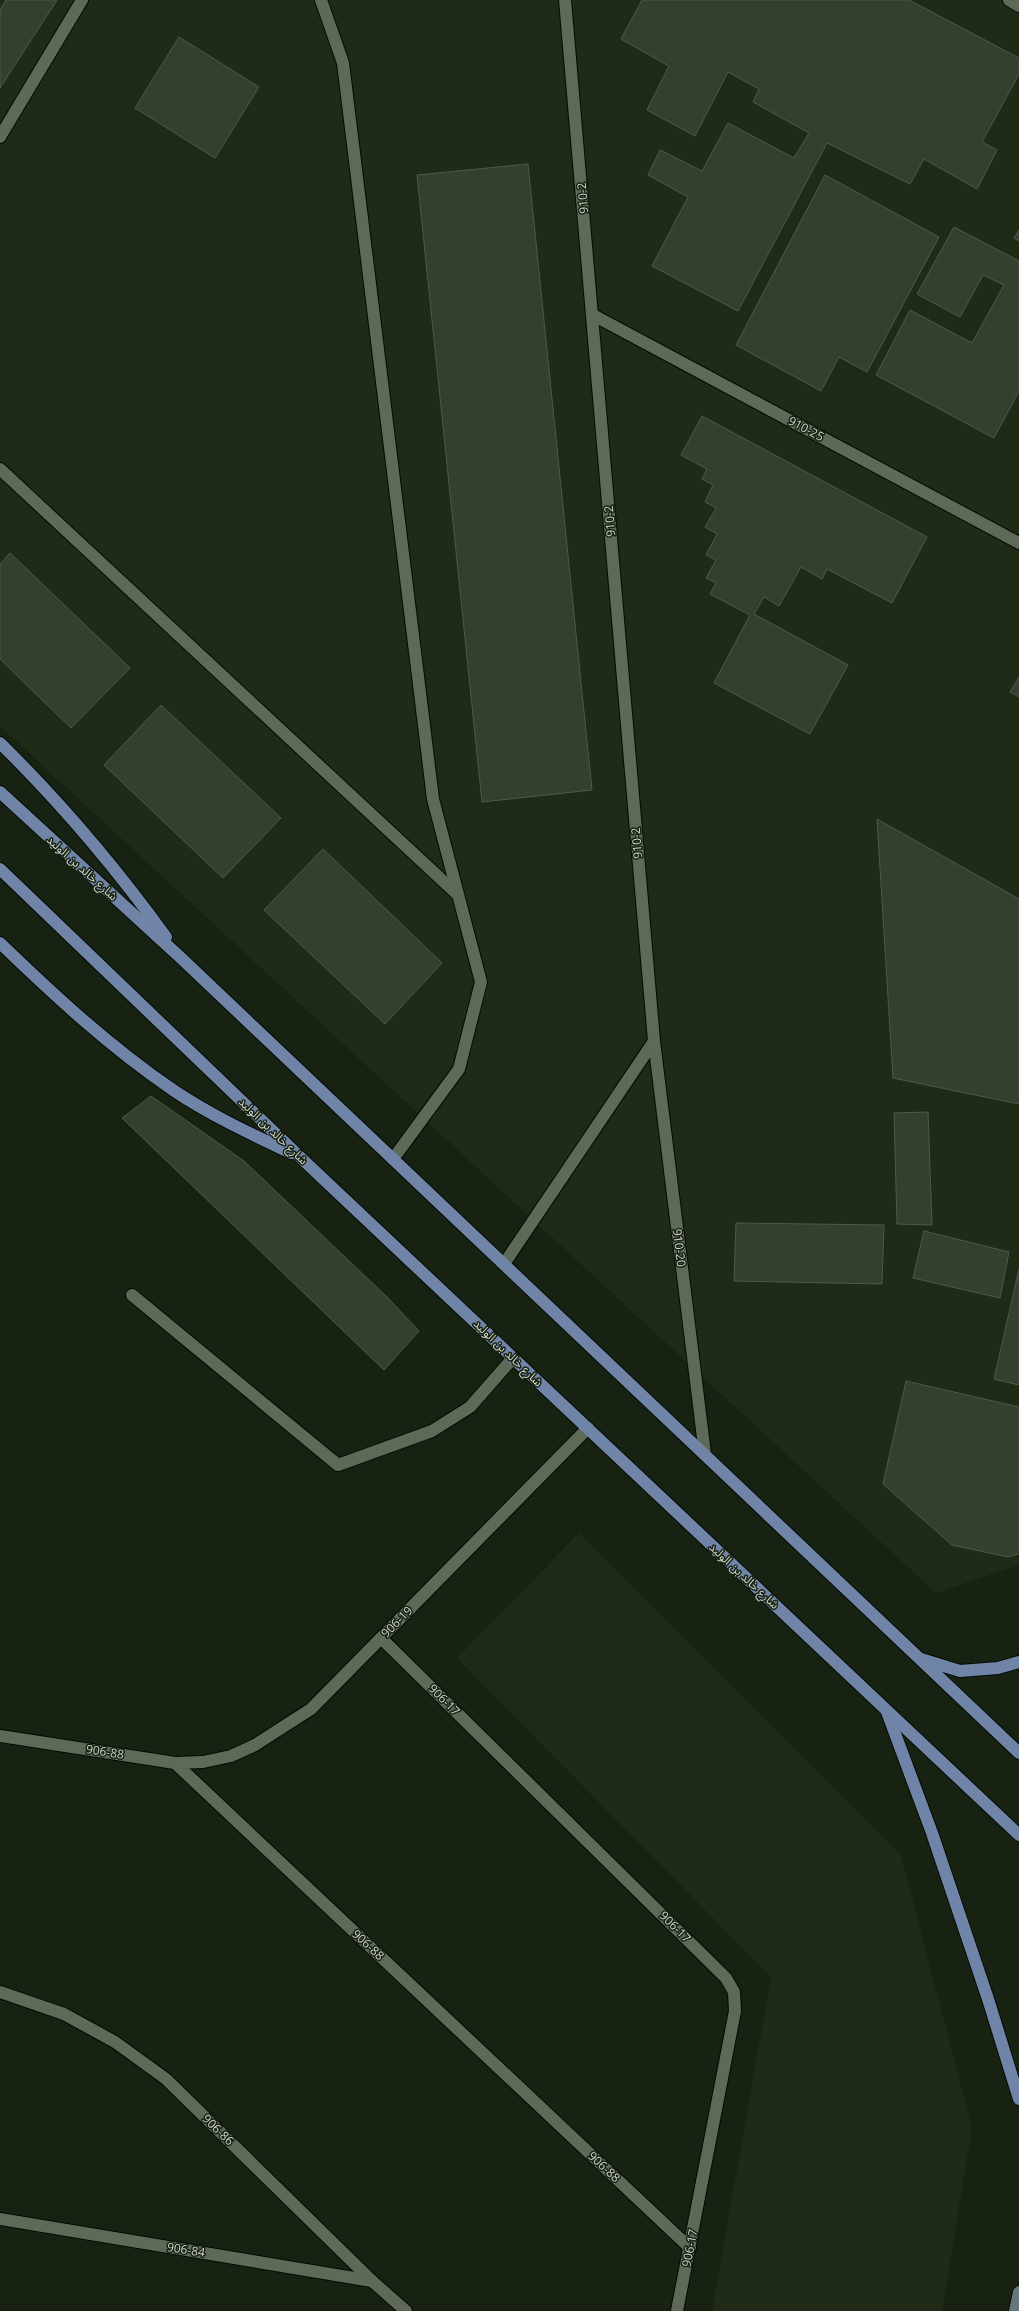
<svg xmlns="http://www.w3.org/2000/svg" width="1019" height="2311" viewBox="0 0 1019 2311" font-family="'Open Sans','Noto Sans Arabic',sans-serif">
<rect width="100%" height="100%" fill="#182213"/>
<!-- built -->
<g fill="#1f2b17">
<path d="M 0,0 L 1019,0 L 1019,1565 L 936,1593 L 0,726 Z"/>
<path d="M 579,1533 L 901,1855 L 972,2128 L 942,2311 L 712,2311 L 771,1977 L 457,1658 Z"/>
</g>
<!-- building -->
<g fill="#353f2f" stroke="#4f5949">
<path d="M 6,0 L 57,0 L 0,88 L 0,10 Z"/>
<path d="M 642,0 L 909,0 L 1019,58 L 1019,74 L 982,142 L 997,150 L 977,189 L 924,159 L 910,184 L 827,143 L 738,311 L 652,266 L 688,197 L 648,175 L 660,150 L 702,171 L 728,123 L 794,158 L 809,133 L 753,102 L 759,89 L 728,72 L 695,136 L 647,110 L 669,66 L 621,39 Z"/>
<path d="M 179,37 L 259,87 L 215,158 L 135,108 Z"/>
<path d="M 528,164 L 592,790 L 482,802 L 417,175 Z"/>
<path d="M 825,175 L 939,237 L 867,372 L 839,357 L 821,391 L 736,345 Z"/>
<path d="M 954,227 L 1019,261 L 1019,391 L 994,438 L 876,375 L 910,310 L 972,343 L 1004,285 L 983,275 L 960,317 L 917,294 Z"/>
<path d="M 1019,230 L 1019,241 L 1014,238 Z"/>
<path d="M 702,416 L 927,537 L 892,603 L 827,569 L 822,579 L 801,567 L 779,606 L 764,597 L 754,614 L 848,665 L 810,734 L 714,683 L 750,615 L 710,594 L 716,583 L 706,578 L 716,560 L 706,555 L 717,534 L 705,527 L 716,508 L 705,502 L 713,485 L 702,479 L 707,469 L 681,455 Z"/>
<path d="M 10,553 L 130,668 L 71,728 L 0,659 L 0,564 Z"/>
<path d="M 1019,677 L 1019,697 L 1010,692 Z"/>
<path d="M 161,705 L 281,818 L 223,878 L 104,765 Z"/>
<path d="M 877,819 L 1019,899 L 1019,1104 L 893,1078 Z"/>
<path d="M 323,849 L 442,963 L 385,1024 L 264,910 Z"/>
<path d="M 151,1096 L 244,1161 L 388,1298 L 419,1331 L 384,1370 L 122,1118 Z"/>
<path d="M 928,1112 L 932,1225 L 897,1224 L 894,1113 Z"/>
<path d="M 736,1223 L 884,1225 L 882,1284 L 734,1281 Z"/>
<path d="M 924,1231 L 1009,1252 L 1000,1298 L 913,1278 Z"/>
<path d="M 1019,1269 L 1019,1385 L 994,1379 Z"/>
<path d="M 906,1381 L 1019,1407 L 1019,1554 L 1008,1557 L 952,1545 L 883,1484 Z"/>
</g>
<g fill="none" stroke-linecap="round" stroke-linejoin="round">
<!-- lane casing -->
<g stroke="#040b02" stroke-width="14">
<g id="lane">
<path d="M 321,0 L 343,63 L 433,799 L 481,982 L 459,1069 L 393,1159"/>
<path d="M 0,137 L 82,0"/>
<path d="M 0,469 L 456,893"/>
<path d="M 132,1295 L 338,1465 L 432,1431 L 470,1407 L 513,1358"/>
</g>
</g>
<!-- street casing -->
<g stroke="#040b02" stroke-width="14">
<g id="street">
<path d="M 565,0 L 654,1041 L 705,1454"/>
<path d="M 1009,0 L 1019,6"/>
<path d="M 593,315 L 1019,543"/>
<path d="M 504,1264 L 654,1041"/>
<path d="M 381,1638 L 726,1978 L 734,1992 L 735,2011 L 677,2311"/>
<path d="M 0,1736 L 175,1763 L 690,2248"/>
<path d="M 175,1763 L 203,1762 L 231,1756 L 255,1745 L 311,1709 L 588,1428"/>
<path d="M 0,1992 L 64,2014 L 115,2042 L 166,2079 L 372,2281 L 406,2311"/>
<path d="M 0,2219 L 372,2281"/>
</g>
</g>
<!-- secondary casing -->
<g stroke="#040b02" stroke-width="14">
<path id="secondary" d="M 1015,2311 L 1019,2292"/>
</g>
<!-- primary casing -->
<g stroke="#040b02" stroke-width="14">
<g id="primary">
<path d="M 0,743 C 61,803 116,868 166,937"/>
<path d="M 0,792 L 181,958 L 1019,1753"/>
<path d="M 0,869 L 301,1158 L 1019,1835"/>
<path d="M 0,943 C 55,996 110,1047 173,1090 C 210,1115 251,1134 291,1153"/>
<path d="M 921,1659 L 960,1671 L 998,1668 L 1019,1662"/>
<path d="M 887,1712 L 932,1833 L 988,1999 L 1019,2099"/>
</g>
</g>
<!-- lane -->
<use href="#lane" stroke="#5e6958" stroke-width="12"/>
<!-- street -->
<use href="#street" stroke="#5e6958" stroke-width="12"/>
<!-- secondary -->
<use href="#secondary" stroke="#66767f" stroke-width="12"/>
<!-- primary -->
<use href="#primary" stroke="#6f84a7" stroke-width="12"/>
</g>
<g text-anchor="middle" stroke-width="3" stroke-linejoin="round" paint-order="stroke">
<!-- street labels -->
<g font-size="12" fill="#cfd6cc" stroke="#182213">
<text transform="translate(583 198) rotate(-95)" y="4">910-2</text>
<text transform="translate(806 429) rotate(28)" y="4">910-25</text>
<text transform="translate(610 521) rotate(-95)" y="4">910-2</text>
<text transform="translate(637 843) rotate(-95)" y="4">910-2</text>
<text transform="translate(82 868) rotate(42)" y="4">شارع خالد بن الوليد</text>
<text transform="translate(273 1131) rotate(44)" y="4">شارع خالد بن الوليد</text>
<text transform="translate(679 1248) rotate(83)" y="4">910-20</text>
<text transform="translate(508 1353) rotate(44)" y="4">شارع خالد بن الوليد</text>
<text transform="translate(744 1576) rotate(43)" y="4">شارع خالد بن الوليد</text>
<text transform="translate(397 1622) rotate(-45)" y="4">906-19</text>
<text transform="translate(444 1700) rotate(45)" y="4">906-17</text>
<text transform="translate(105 1752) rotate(9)" y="4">906-88</text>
<text transform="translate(675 1927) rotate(45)" y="4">906-17</text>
<text transform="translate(368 1945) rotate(43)" y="4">906-88</text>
<text transform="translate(218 2130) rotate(44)" y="4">906-86</text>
<text transform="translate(604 2167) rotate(43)" y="4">906-88</text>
<text transform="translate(690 2248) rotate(-79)" y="4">906-17</text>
<text transform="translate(186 2250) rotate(9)" y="4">906-84</text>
</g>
</g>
</svg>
